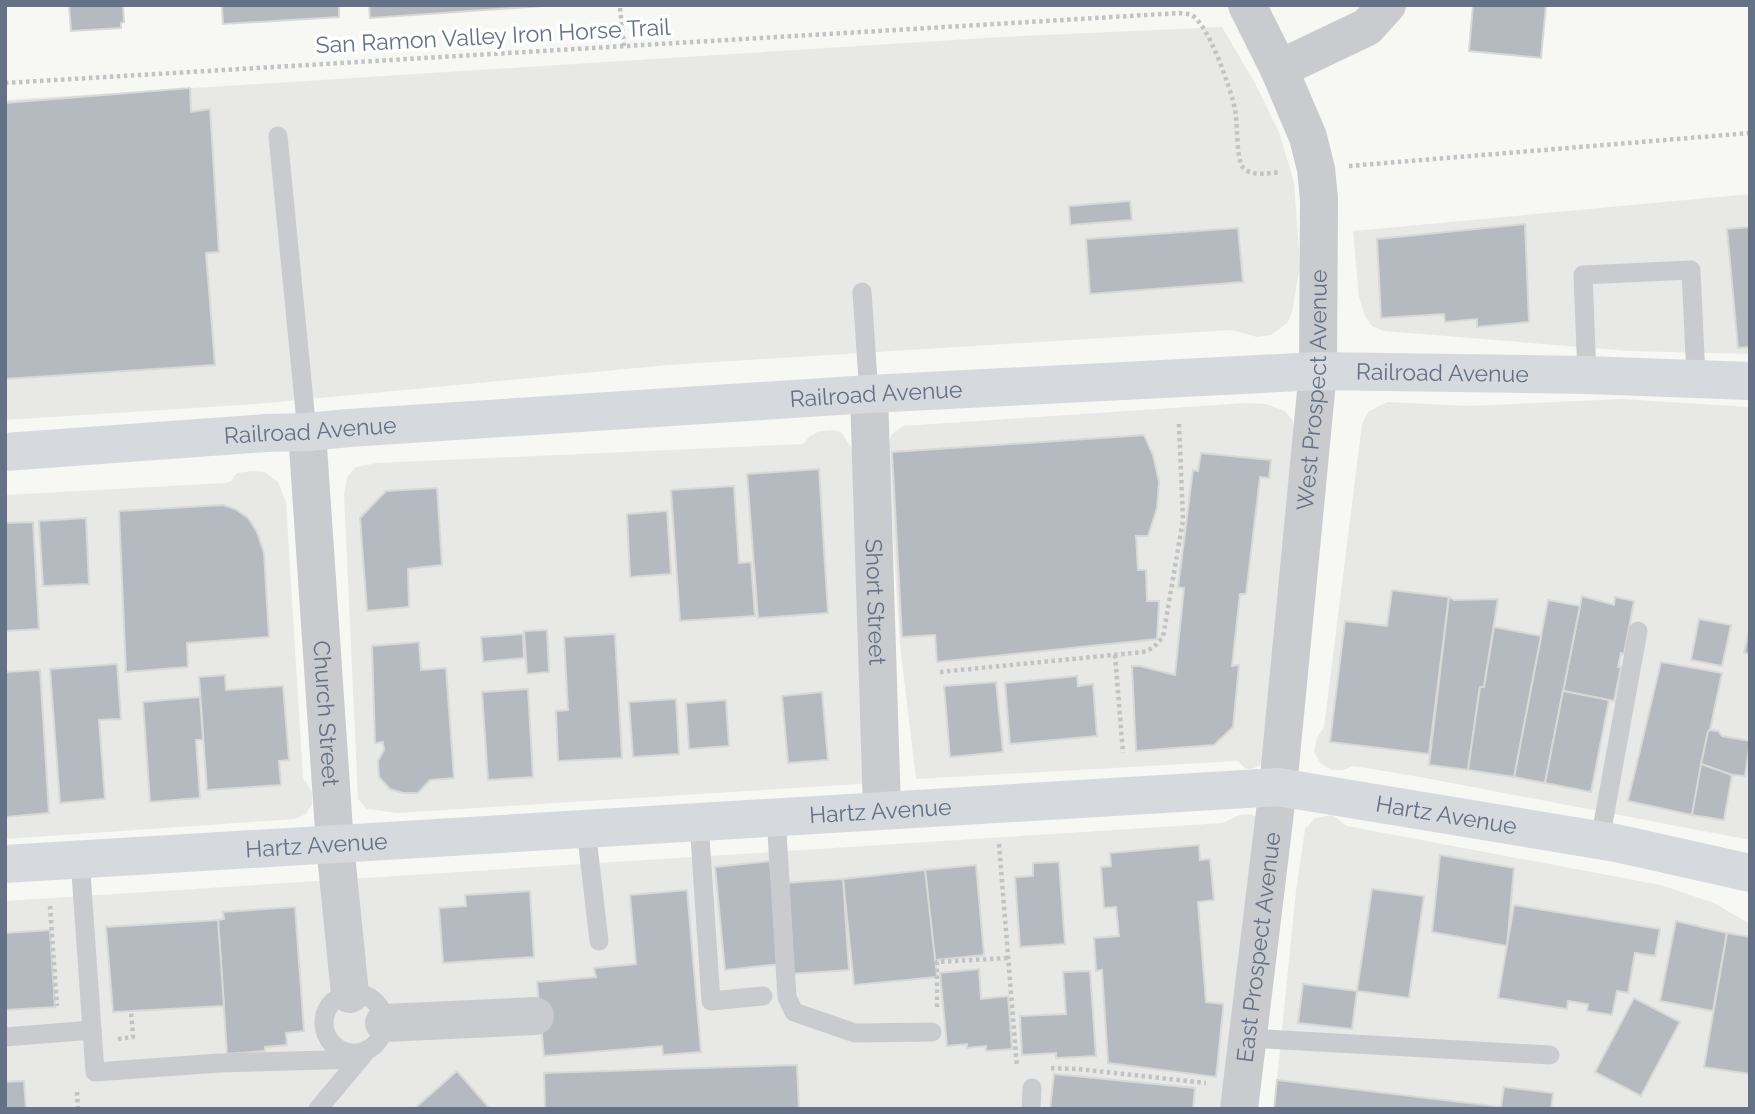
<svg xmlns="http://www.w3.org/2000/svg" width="1755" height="1114" viewBox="0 0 1755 1114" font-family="Raleway,sans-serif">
<rect width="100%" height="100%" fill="#f7f7f4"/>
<!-- built -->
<g fill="#e8e8e7">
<path d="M 1222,27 L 1255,83 L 1279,132 L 1294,182 L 1300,266 L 1292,312 L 1288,322 L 1271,335 L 1257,337 L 1232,330 L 668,365 L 256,404 L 5,420 L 5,100 L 1001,37 Z"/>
<path d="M 1750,194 L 1750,354 L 1629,351 L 1384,331 L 1372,326 L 1365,316 L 1359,297 L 1353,231 Z"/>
<path d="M 1622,399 L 1750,407 L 1750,840 L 1420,777 L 1354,766 L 1342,770 L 1332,770 L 1321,764 L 1314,752 L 1317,738 L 1324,727 L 1362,424 L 1368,412 L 1387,402 L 1469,406 Z"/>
<path d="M 1245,403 L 1266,404 L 1285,411 L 1293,421 L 1299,446 L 1264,764 L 1251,769 L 1245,768 L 1238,761 L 916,779 L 900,645 L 887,448 L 892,434 L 903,426 Z"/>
<path d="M 834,430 L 842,433 L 854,452 L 874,783 L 397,813 L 367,809 L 358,799 L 344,494 L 347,477 L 356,467 L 377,463 L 803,444 L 810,436 L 820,431 Z"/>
<path d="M 252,471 L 265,472 L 278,482 L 286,502 L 303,778 L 312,792 L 312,804 L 306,814 L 295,819 L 5,839 L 5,495 L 225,483 L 231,481 L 237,473 Z"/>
<path d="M 1251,814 L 1258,818 L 1225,1109 L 5,1109 L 5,901 L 1223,823 L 1239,815 Z"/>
<path d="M 1332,815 L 1347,826 L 1661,885 L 1714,903 L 1750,924 L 1750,1109 L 1274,1109 L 1296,891 L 1305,829 L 1315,818 Z"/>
</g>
<!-- building -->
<g fill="#b4bac0" stroke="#d8d9d6" stroke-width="2">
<path d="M 69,5 L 123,5 L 124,22 L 121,23 L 121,28 L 71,31 Z"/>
<path d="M 222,5 L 339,5 L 339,17 L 223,24 Z"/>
<path d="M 369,5 L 557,5 L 370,18 Z"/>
<path d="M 1473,5 L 1546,5 L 1541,58 L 1469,51 Z"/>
<path d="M 190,88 L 191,112 L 210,109 L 219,252 L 206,253 L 215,365 L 5,379 L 5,103 Z"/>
<path d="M 1130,201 L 1132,220 L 1070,225 L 1069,206 Z"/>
<path d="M 1525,224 L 1529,322 L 1477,327 L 1477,319 L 1445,322 L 1444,314 L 1381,318 L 1377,239 Z"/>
<path d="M 1750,227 L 1750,347 L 1738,348 L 1727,229 Z"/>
<path d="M 1238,228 L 1243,282 L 1090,294 L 1086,239 Z"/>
<path d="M 1144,435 L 1153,455 L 1159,482 L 1157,508 L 1148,536 L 1136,536 L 1138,570 L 1146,570 L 1147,601 L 1159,601 L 1157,639 L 937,662 L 935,635 L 902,637 L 892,452 Z"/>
<path d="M 1201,453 L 1271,460 L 1269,478 L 1260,477 L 1246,594 L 1240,594 L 1232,666 L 1239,665 L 1233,727 L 1214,745 L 1136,751 L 1132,666 L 1140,666 L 1175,675 L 1184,588 L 1178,587 L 1193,470 L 1198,471 Z"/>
<path d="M 819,469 L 828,613 L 758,618 L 747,474 Z"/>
<path d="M 734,486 L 739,563 L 751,562 L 755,616 L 680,621 L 671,490 Z"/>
<path d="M 437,488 L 442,565 L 408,569 L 409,607 L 367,611 L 360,518 L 386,491 Z"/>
<path d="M 223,505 L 235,509 L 248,518 L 257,532 L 264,553 L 269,637 L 187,643 L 188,667 L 126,672 L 119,511 Z"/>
<path d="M 667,511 L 671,574 L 630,577 L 627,514 Z"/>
<path d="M 86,518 L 89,584 L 43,586 L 39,521 Z"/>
<path d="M 33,522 L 39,629 L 5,631 L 5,523 Z"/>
<path d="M 1392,590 L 1449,597 L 1429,754 L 1330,742 L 1345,621 L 1387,626 Z"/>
<path d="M 1582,596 L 1614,605 L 1615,597 L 1634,601 L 1624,654 L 1621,653 L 1618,667 L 1621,667 L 1614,701 L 1563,691 Z"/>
<path d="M 1449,597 L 1454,600 L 1498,599 L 1484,687 L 1480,687 L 1468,770 L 1429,765 Z"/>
<path d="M 1548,600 L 1580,606 L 1545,783 L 1514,777 Z"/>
<path d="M 1699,619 L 1731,625 L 1722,666 L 1691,660 Z"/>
<path d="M 1750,626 L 1750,654 L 1744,653 Z"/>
<path d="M 1494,627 L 1541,636 L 1514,777 L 1468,770 L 1480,687 L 1484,687 Z"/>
<path d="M 547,630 L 549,672 L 527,674 L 524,631 Z"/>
<path d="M 523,634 L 524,658 L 483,662 L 481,637 Z"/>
<path d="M 615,634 L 622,758 L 558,761 L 556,711 L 568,710 L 564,637 Z"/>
<path d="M 419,642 L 421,670 L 446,668 L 454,778 L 430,780 L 418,793 L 403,793 L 390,789 L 379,777 L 378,761 L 384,750 L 383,742 L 375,743 L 372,646 Z"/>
<path d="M 1661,662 L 1722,673 L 1692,815 L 1628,801 Z"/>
<path d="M 117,664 L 121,719 L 99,720 L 105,799 L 60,803 L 50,669 Z"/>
<path d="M 40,670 L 49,813 L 5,817 L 5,672 Z"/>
<path d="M 225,675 L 226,690 L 283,686 L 289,760 L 279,761 L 281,785 L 207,790 L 199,677 Z"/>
<path d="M 1077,676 L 1078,686 L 1093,684 L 1097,736 L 1010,744 L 1005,683 Z"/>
<path d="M 996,682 L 1003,752 L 950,757 L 944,686 Z"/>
<path d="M 528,689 L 533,777 L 488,780 L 482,692 Z"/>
<path d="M 1563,691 L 1609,700 L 1591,792 L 1545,783 Z"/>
<path d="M 822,692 L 828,760 L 788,763 L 782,696 Z"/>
<path d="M 200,697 L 203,740 L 196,740 L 200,798 L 150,802 L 143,702 Z"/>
<path d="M 676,699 L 679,754 L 633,757 L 629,702 Z"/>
<path d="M 726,700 L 729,746 L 689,749 L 686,703 Z"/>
<path d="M 1710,730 L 1718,731 L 1722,736 L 1750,741 L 1745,776 L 1732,775 L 1701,764 L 1708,731 Z"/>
<path d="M 1701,764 L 1732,775 L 1724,820 L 1692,815 Z"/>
<path d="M 1199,845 L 1200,860 L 1210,859 L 1214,900 L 1198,902 L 1206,1002 L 1223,1004 L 1223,1010 L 1216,1077 L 1108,1063 L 1102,970 L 1096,971 L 1094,938 L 1119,936 L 1116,907 L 1104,908 L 1101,867 L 1111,866 L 1110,853 Z"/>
<path d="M 1440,855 L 1514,868 L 1507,946 L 1432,932 Z"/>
<path d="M 770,861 L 780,964 L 725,970 L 715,867 Z"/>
<path d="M 1059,862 L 1065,944 L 1020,947 L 1015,877 L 1033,876 L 1033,863 Z"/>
<path d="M 976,865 L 984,955 L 935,960 L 925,870 Z"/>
<path d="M 925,870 L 937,977 L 854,985 L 843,879 Z"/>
<path d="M 843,879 L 849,970 L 790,974 L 784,883 Z"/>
<path d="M 1372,889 L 1424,896 L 1409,998 L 1357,991 Z"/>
<path d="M 687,890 L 701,1052 L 663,1055 L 662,1046 L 544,1056 L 537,982 L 596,977 L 594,968 L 636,964 L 630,895 Z"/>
<path d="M 530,891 L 534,957 L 443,963 L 439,908 L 466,906 L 465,895 Z"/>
<path d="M 1514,905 L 1660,929 L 1655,956 L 1635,953 L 1628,993 L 1617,991 L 1612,1015 L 1587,1011 L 1588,1004 L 1568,1001 L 1567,1009 L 1498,998 Z"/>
<path d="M 295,907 L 304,1031 L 286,1033 L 287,1045 L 265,1047 L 265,1051 L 227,1054 L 218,920 L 224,919 L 223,912 Z"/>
<path d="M 218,920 L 224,1006 L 113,1012 L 106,927 Z"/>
<path d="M 1676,921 L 1727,933 L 1713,1011 L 1660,1001 Z"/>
<path d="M 50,930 L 55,1007 L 5,1010 L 5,933 Z"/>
<path d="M 1727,933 L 1750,937 L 1750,1074 L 1704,1067 Z"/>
<path d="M 979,969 L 981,999 L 1008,996 L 1012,1049 L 986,1051 L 986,1046 L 967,1048 L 967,1044 L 947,1046 L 940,973 Z"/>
<path d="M 1090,971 L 1096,1056 L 1056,1058 L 1056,1053 L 1022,1055 L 1020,1016 L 1066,1014 L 1063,972 Z"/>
<path d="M 1303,984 L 1357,991 L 1352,1029 L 1298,1023 Z"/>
<path d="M 1634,998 L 1680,1022 L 1641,1096 L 1595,1072 Z"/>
<path d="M 797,1065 L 799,1109 L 545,1109 L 544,1073 Z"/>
<path d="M 457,1071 L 490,1109 L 414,1109 Z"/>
<path d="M 1054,1074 L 1195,1088 L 1193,1109 L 1050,1109 Z"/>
<path d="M 1277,1080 L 1501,1107 L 1504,1087 L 1553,1093 L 1551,1109 L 1274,1109 Z"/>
<path d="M 24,1081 L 26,1109 L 5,1109 L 5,1082 Z"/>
</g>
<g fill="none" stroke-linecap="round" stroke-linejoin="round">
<!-- path -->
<g stroke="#c2c3c5" stroke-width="4.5" stroke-dasharray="3.5 3.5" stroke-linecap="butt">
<path d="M 620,8 L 624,46"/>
<path d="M 5,83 L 1180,13 C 1183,14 1187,13 1191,15 C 1208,22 1231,90 1235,109 C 1238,127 1236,147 1241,165 C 1250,178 1267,173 1281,172"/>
<path d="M 1349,166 L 1750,133"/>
<path d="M 1115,655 L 1123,753"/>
<path d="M 940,672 L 1143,652 L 1153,648 L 1163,637 L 1183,520 L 1179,424"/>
<path d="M 999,844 L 1017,1067"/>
<path d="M 50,906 L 57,1006"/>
<path d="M 937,1007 L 937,962 L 1008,958"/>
<path d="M 118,1039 L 133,1037 L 131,1011"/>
<path d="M 1051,1068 L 1078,1069 L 1206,1083"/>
<path d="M 77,1092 L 78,1109"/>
</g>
<!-- lane -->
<g stroke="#c9cbcf" stroke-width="19">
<path d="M 278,136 L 307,432"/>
<path d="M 862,292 L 869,394"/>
<path d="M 1587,375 L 1583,275 L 1691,270 L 1696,378"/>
<path d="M 776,816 L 787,997 L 794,1012 L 855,1033 L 932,1032"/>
<path d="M 699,822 L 711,1001 L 763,996"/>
<path d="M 586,829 L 599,941"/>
<path d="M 1600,840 L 1638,631"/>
<path d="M 80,859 L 95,1072 L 219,1063 L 360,1059"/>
<circle cx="354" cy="1023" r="30"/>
<path d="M 5,1037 L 92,1030"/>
<path d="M 1248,1038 L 1550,1055"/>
<path d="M 318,1109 L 364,1054"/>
<path d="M 1031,1109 L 1032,1088"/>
</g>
<!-- street -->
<g stroke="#c9cbcf" stroke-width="38">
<path d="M 1279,69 L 1367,27 L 1387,5"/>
<path id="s1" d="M 869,394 L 882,810"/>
<path id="s2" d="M 307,432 L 335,845 L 350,994"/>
<path d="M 384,1023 L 535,1016"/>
<path id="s3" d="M 1239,1109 L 1278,787 L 1318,371 L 1319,199 L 1316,169 L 1308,137 L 1279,69 L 1247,5"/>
</g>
<!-- secondary -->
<g stroke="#d6dadf" stroke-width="38">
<path id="s4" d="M 5,452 L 267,433 L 307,432 L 349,428 L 869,394 L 1318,371 L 1587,375 L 1750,381"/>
<path id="s5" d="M 5,864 L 1278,787 L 1616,843 L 1750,873"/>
</g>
</g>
<g text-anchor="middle" stroke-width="7" stroke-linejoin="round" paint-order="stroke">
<!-- street labels -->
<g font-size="23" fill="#647287" stroke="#fff">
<text transform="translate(493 36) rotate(-3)" y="8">San Ramon Valley Iron Horse Trail</text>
<text dy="8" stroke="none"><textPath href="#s4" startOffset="1440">Railroad Avenue</textPath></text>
<text dy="8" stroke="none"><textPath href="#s3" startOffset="723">West Prospect Avenue</textPath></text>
<text dy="8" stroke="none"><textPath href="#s4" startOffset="873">Railroad Avenue</textPath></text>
<text dy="8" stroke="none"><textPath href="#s4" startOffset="306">Railroad Avenue</textPath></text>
<text dy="8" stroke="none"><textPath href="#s1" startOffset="208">Short Street</textPath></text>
<text dy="8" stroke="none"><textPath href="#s2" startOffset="282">Church Street</textPath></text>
<text dy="8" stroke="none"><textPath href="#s5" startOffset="877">Hartz Avenue</textPath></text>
<text dy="8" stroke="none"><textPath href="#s5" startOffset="1446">Hartz Avenue</textPath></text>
<text dy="8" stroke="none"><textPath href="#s5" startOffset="312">Hartz Avenue</textPath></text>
<text dy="8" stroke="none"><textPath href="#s3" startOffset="163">East Prospect Avenue</textPath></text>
</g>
</g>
<!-- border -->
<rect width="1755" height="1114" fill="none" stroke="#647287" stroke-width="14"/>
</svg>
